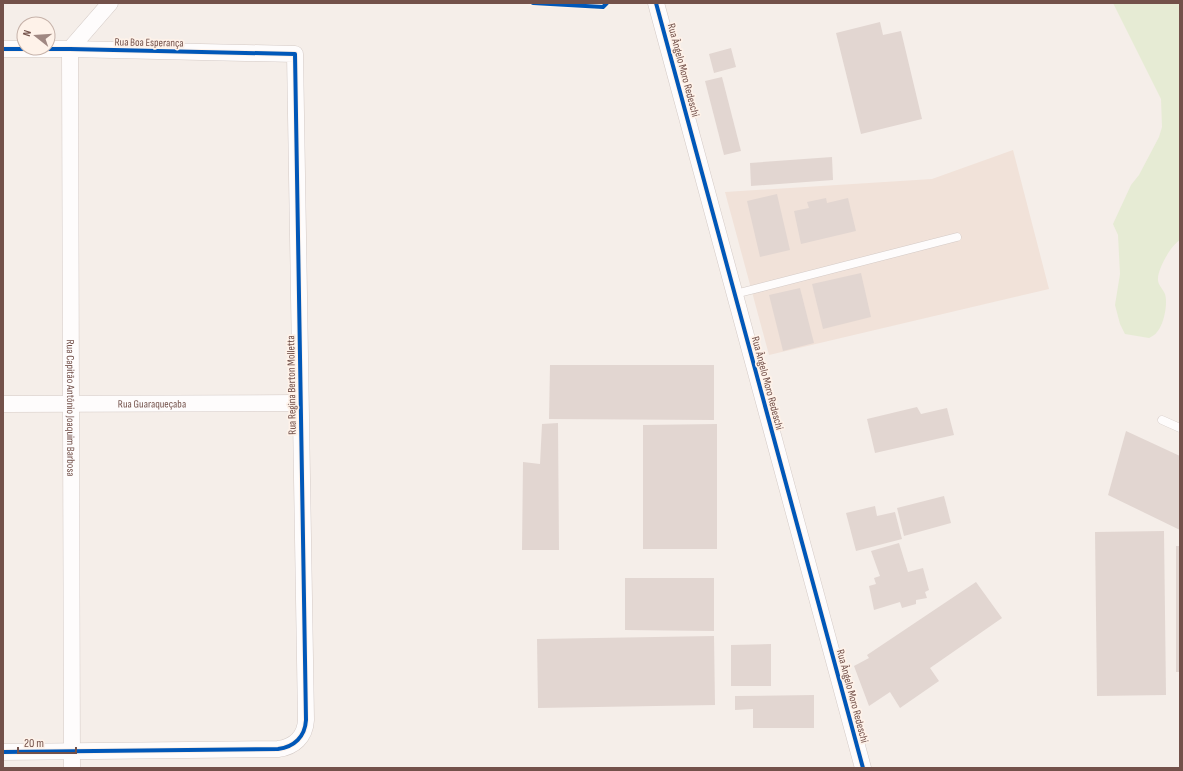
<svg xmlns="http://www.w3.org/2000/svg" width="1183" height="771" viewBox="0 0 1183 771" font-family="'Sofia Sans Condensed',sans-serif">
<rect width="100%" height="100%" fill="#f5eee9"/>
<!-- residential -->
<path fill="#f1e2d9" d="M 1013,150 L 1049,289 L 769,355 L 725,192 L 932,179 Z"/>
<!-- green -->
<path fill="#e6ebd4" d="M 1113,3 L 1180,3 L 1180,240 C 1171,245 1157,270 1158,280 C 1158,285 1163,289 1165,294 C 1168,304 1164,324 1157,332 C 1155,335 1152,336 1149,338 L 1125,334 L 1120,324 L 1115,305 L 1120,274 L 1118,235 L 1113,224 L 1131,185 L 1139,175 L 1159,137 L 1162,127 L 1161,99 Z"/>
<!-- building -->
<g fill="#e2d6d1">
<path d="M 880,22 L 883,35 L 901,31 L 922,119 L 861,134 L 836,33 Z"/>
<path d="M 731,48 L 736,67 L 714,73 L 709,54 Z"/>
<path d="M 722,77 L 741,151 L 724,155 L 705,81 Z"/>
<path d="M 832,157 L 833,180 L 751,186 L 750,163 Z"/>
<path d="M 777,194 L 790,250 L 760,257 L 747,201 Z"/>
<path d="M 826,198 L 827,203 L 848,198 L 856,231 L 801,244 L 794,211 L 809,208 L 807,202 Z"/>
<path d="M 861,273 L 871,317 L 823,329 L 812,284 Z"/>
<path d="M 800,288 L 814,343 L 783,351 L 769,295 Z"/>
<path d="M 550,365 L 714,365 L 714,420 L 549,419 Z"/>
<path d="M 917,407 L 921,414 L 947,408 L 954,435 L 875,453 L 867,419 Z"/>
<path d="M 558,423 L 559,550 L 522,550 L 523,462 L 540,464 L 542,424 Z"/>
<path d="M 717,424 L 717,549 L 643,549 L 643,425 Z"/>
<path d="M 1126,431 L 1180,456 L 1180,530 L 1108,495 Z"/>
<path d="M 944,496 L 951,523 L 904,536 L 897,508 Z"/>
<path d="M 875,506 L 877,516 L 895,512 L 902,539 L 856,551 L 846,513 Z"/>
<path d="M 1164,531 L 1166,695 L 1097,696 L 1095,532 Z"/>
<path d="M 899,543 L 908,572 L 923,568 L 929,590 L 925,592 L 927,598 L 916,600 L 916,604 L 902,608 L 900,602 L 874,610 L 869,586 L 876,584 L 874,578 L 880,576 L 871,551 Z"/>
<rect x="1176" y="546" width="4" height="126"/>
<path d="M 625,578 L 714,578 L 714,631 L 625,630 Z"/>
<path d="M 976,582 L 1002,618 L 930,668 L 939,681 L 900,708 L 890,692 L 869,706 L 854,666 L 869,658 L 867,655 Z"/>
<path d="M 714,636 L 715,705 L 538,708 L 537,639 Z"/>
<path d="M 771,644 L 771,686 L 731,686 L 731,645 Z"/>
<path d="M 814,695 L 814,728 L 753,728 L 753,709 L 735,710 L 735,696 Z"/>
</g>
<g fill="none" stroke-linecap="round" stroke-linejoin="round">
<!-- service casing -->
<g stroke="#d4cac6" stroke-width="9">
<g id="service">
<path d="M 735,294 L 957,237"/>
<path d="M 1162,420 L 1180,428"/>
</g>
</g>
<!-- minor casing -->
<g stroke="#d4cac6" stroke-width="17">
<g id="minor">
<path d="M 656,3 L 863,768"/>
<path d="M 3,49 L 70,49 L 295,54 L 306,720 C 305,737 294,747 278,749 L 3,752"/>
<path id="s1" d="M 70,49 L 72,768"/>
<path d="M 70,49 L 110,3"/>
<path id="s2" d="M 3,404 L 300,403"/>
</g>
</g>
<!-- service -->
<use href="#service" stroke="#fefcfc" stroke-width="8"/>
<!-- minor -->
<use href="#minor" stroke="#fefcfc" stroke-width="16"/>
<!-- cycleway casing -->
<g stroke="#fef2e9" stroke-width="6">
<g id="cycleway">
<path d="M 533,3 L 603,7 L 607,3"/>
<path d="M 656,3 L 863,768"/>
<path d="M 3,49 L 70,49 L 295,54 L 306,720 C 305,737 294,747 278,749 L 3,752"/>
</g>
</g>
<!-- cycleway -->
<use href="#cycleway" stroke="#0057b8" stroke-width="4"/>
</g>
<g text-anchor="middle" stroke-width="3.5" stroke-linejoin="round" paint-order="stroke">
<!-- street labels -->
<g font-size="11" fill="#73514a" stroke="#fef2e9">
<text transform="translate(149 42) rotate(1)" y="4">Rua Boa Esperança</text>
<text transform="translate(684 70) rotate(75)" y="4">Rua Ângelo Moro Redeschi</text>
<text transform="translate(768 383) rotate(75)" y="4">Rua Ângelo Moro Redeschi</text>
<text transform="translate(291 385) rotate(-91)" y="4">Rua Regina Berton Molletta</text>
<text dy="4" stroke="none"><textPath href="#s2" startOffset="149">Rua Guaraqueçaba</textPath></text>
<text dy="4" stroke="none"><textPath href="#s1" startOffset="359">Rua Capitão Antônio Joaquim Barbosa</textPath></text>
<text transform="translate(853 696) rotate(75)" y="4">Rua Ângelo Moro Redeschi</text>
</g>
</g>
<!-- border -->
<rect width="1183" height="771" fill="none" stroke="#73514a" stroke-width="8"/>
<!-- north arrow -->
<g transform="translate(36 36) rotate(287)"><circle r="19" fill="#fef2e9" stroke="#c6b2a9"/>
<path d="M0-3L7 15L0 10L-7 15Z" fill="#a08882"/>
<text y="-6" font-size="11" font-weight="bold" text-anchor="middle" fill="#73514a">N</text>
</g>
<!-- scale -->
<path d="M18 747v6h58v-6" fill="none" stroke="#73514a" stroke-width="2"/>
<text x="24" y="747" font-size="12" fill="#73514a" stroke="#fef2e9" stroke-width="3" paint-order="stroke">20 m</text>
</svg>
